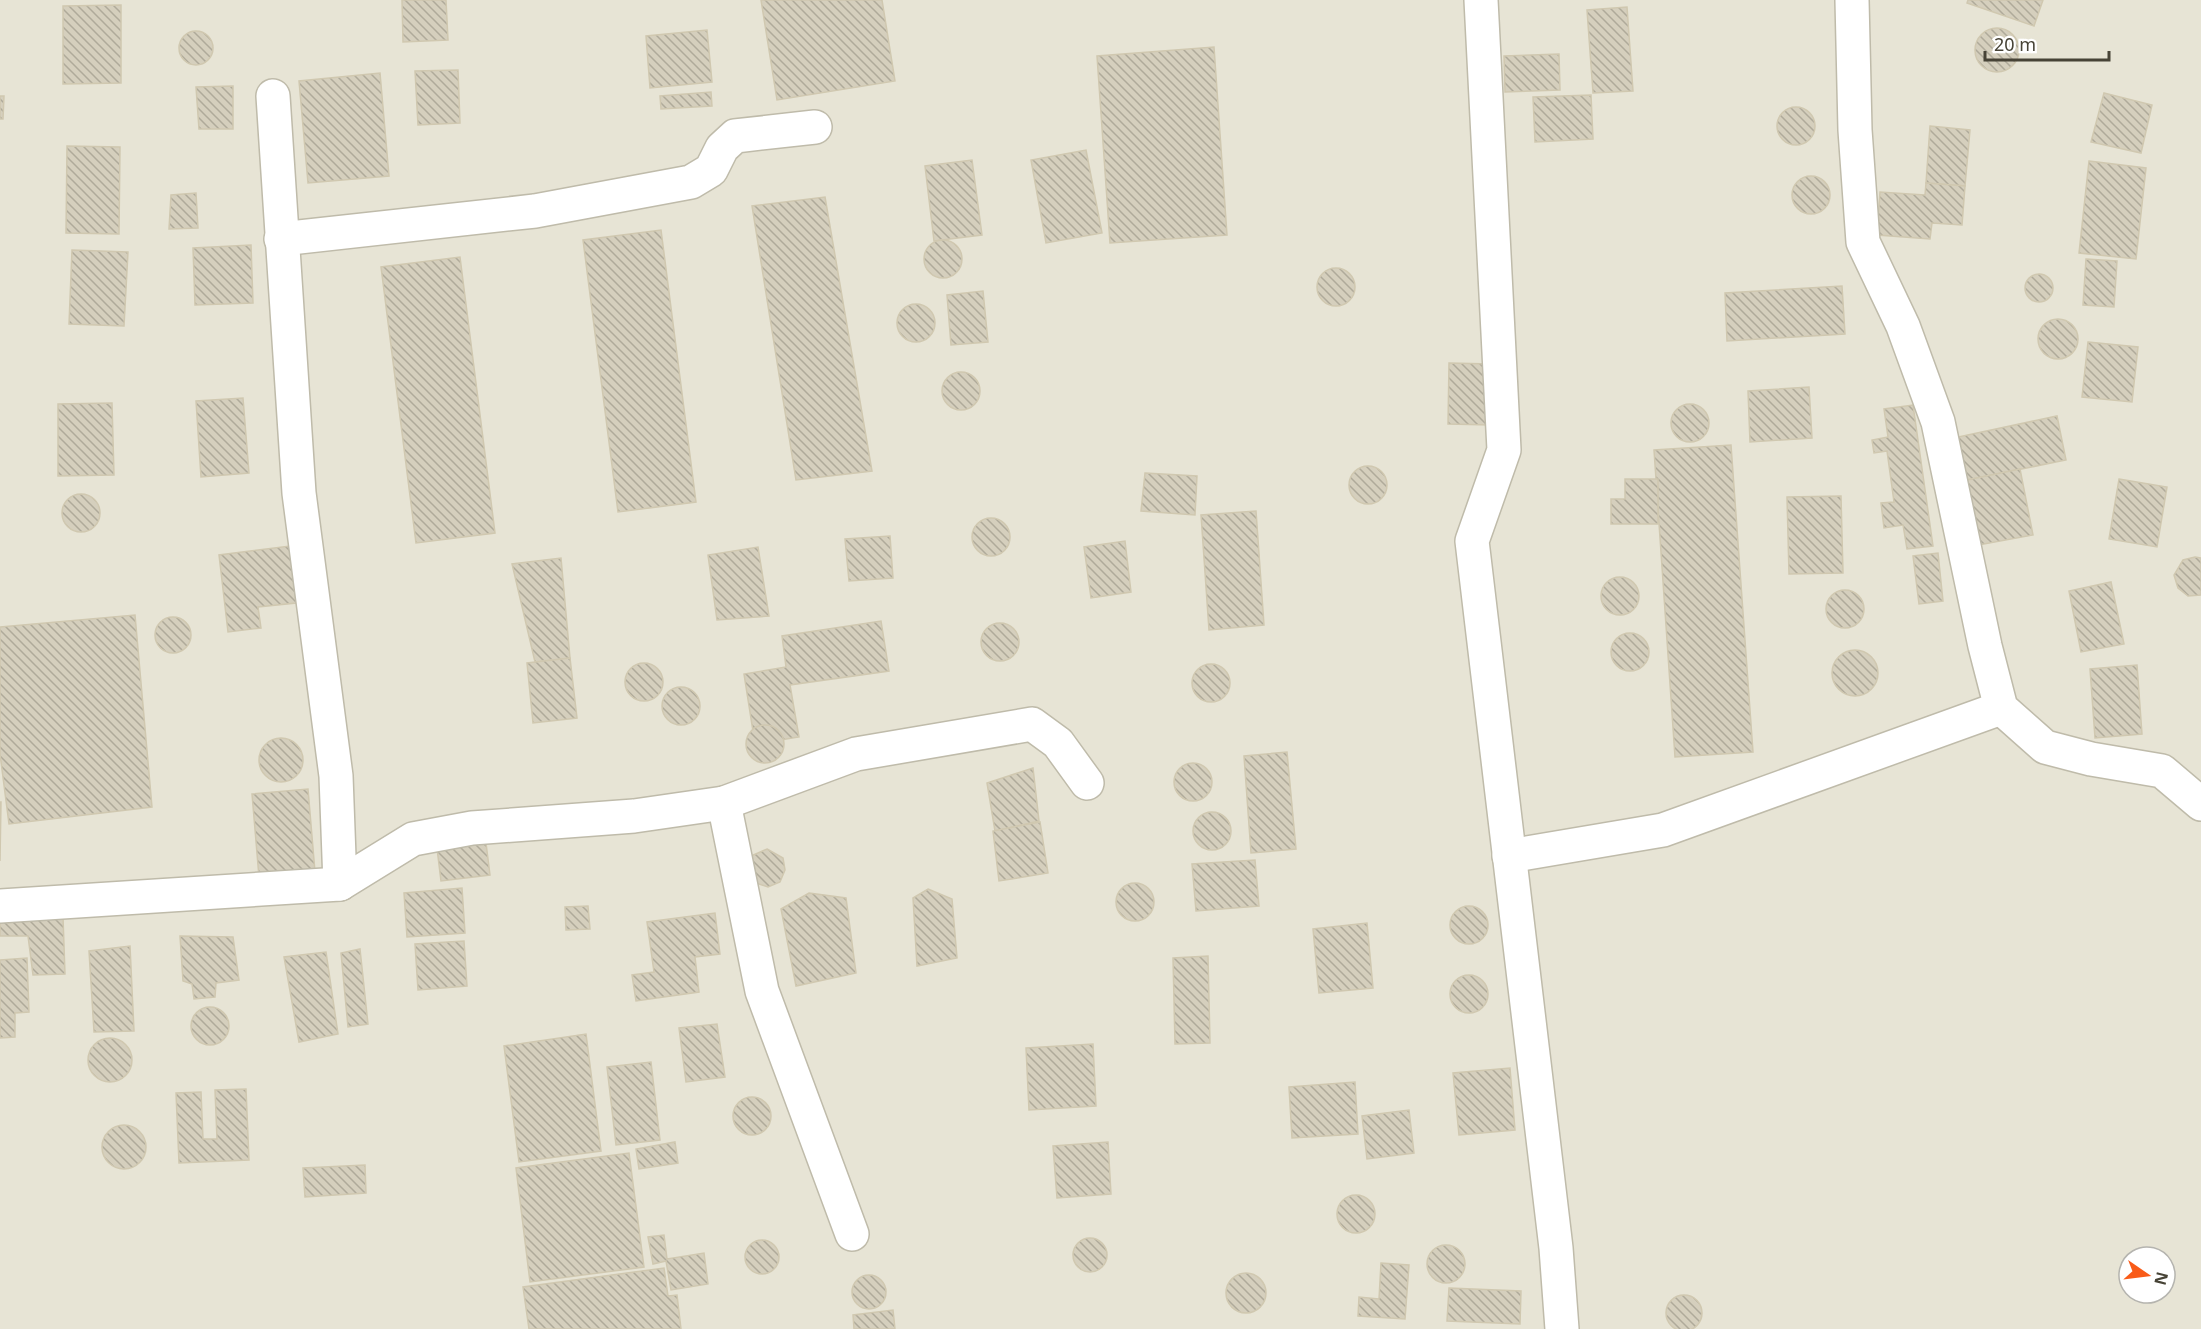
<svg xmlns="http://www.w3.org/2000/svg" width="2201" height="1329" viewBox="0 0 2201 1329" font-family="'Noto Sans',sans-serif">
<defs>
<pattern id="building-back-hatch" width="6" height="6" patternUnits="userSpaceOnUse" patternTransform="scale(1.5)"><rect width="6" height="6" fill="#d5cfbd"/><path d="M-1 5l2 2M0 0l6 6M5-1l2 2" fill="none" stroke="#afaa9a"/></pattern>
</defs>
<rect width="100%" height="100%" fill="#f4f2e7"/>
<!-- residential -->
<path fill="#e7e4d5" fill-rule="evenodd" d="M 0,0 L 2201,0 L 2201,1329 L 0,1329 ZM 2129,1257 L 2165,1257 L 2165,1293 L 2129,1293 Z"/>
<!-- building -->
<g fill="url(#building-back-hatch)" stroke="#d0c8b0" stroke-width="1.5">
<path d="M 402,0 L 446,0 L 448,40 L 403,42 Z"/>
<path d="M 761,0 L 882,0 L 895,81 L 777,100 Z"/>
<path d="M 1968,0 L 2043,0 L 2034,26 L 1967,3 Z"/>
<path d="M 121,5 L 121,83 L 63,84 L 63,6 Z"/>
<path d="M 1627,7 L 1633,91 L 1593,93 L 1587,10 Z"/>
<circle cx="1997" cy="50" r="22"/>
<path d="M 707,30 L 712,82 L 650,88 L 646,36 Z"/>
<circle cx="196" cy="48" r="17"/>
<path d="M 1214,47 L 1227,235 L 1110,243 L 1097,56 Z"/>
<path d="M 1559,54 L 1560,90 L 1505,92 L 1504,56 Z"/>
<path d="M 458,70 L 460,123 L 418,125 L 415,71 Z"/>
<path d="M 380,73 L 389,176 L 308,183 L 299,81 Z"/>
<path d="M 233,86 L 233,129 L 199,129 L 196,87 Z"/>
<path d="M 711,92 L 712,106 L 661,109 L 660,96 Z"/>
<path d="M 2104,93 L 2152,105 L 2141,153 L 2091,142 Z"/>
<path d="M 1591,95 L 1593,139 L 1535,142 L 1533,97 Z"/>
<path d="M 0,96 L 4,96 L 3,119 L 0,119 Z"/>
<circle cx="1796" cy="126" r="19"/>
<path d="M 1930,126 L 1970,130 L 1965,186 L 1926,183 Z"/>
<path d="M 67,146 L 120,147 L 119,234 L 66,233 Z"/>
<path d="M 1086,150 L 1102,233 L 1046,243 L 1031,160 Z"/>
<path d="M 972,160 L 982,235 L 934,241 L 925,166 Z"/>
<path d="M 2089,161 L 2146,168 L 2136,259 L 2079,253 Z"/>
<circle cx="1811" cy="195" r="19"/>
<path d="M 1926,183 L 1965,186 L 1962,225 L 1932,223 L 1930,239 L 1877,235 L 1880,192 L 1925,195 Z"/>
<path d="M 196,193 L 198,228 L 169,229 L 171,195 Z"/>
<path d="M 825,197 L 872,471 L 796,480 L 752,206 Z"/>
<path d="M 661,230 L 696,502 L 618,512 L 583,240 Z"/>
<circle cx="943" cy="259" r="19"/>
<path d="M 251,245 L 253,303 L 195,305 L 193,248 Z"/>
<path d="M 72,250 L 128,252 L 124,326 L 69,324 Z"/>
<path d="M 460,257 L 495,533 L 416,543 L 381,267 Z"/>
<path d="M 2086,259 L 2117,261 L 2114,307 L 2083,305 Z"/>
<circle cx="1336" cy="287" r="19"/>
<circle cx="2039" cy="288" r="14"/>
<path d="M 1842,286 L 1845,334 L 1727,341 L 1725,293 Z"/>
<path d="M 983,291 L 988,342 L 951,345 L 947,295 Z"/>
<circle cx="916" cy="323" r="19"/>
<circle cx="2058" cy="339" r="20"/>
<path d="M 2088,342 L 2138,347 L 2132,402 L 2082,397 Z"/>
<path d="M 1449,363 L 1491,364 L 1490,425 L 1448,424 Z"/>
<circle cx="961" cy="391" r="19"/>
<path d="M 1809,387 L 1812,438 L 1750,442 L 1748,391 Z"/>
<path d="M 243,398 L 249,473 L 201,477 L 196,401 Z"/>
<path d="M 112,403 L 114,475 L 58,476 L 58,404 Z"/>
<circle cx="1690" cy="423" r="19"/>
<path d="M 1913,405 L 1933,546 L 1907,549 L 1903,525 L 1884,528 L 1881,503 L 1894,502 L 1887,451 L 1874,453 L 1872,440 L 1888,437 L 1884,409 Z"/>
<path d="M 2057,416 L 2066,460 L 1967,480 L 1958,437 Z"/>
<path d="M 1731,445 L 1753,752 L 1675,757 L 1654,450 Z"/>
<circle cx="1368" cy="485" r="19"/>
<path d="M 2020,469 L 2033,535 L 1979,545 L 1967,480 Z"/>
<path d="M 1145,473 L 1197,476 L 1195,515 L 1141,511 Z"/>
<path d="M 1625,479 L 1658,479 L 1658,524 L 1611,524 L 1611,499 L 1625,499 Z"/>
<path d="M 2119,479 L 2167,487 L 2157,547 L 2109,539 Z"/>
<circle cx="81" cy="513" r="19"/>
<path d="M 1841,496 L 1843,573 L 1789,574 L 1787,497 Z"/>
<path d="M 1256,511 L 1264,625 L 1209,630 L 1201,515 Z"/>
<circle cx="991" cy="537" r="19"/>
<path d="M 890,536 L 893,578 L 849,581 L 845,539 Z"/>
<path d="M 1125,541 L 1131,592 L 1091,598 L 1084,547 Z"/>
<path d="M 290,546 L 296,603 L 258,607 L 261,628 L 228,632 L 219,555 Z"/>
<path d="M 758,547 L 769,616 L 717,620 L 708,555 Z"/>
<path d="M 1938,553 L 1943,601 L 1919,604 L 1913,556 Z"/>
<path d="M 2195,557 L 2201,558 L 2201,595 L 2188,596 L 2178,588 L 2174,575 L 2183,560 Z"/>
<path d="M 561,558 L 570,658 L 535,662 L 512,564 Z"/>
<circle cx="1620" cy="596" r="19"/>
<path d="M 2111,582 L 2124,644 L 2081,652 L 2069,591 Z"/>
<circle cx="1845" cy="609" r="19"/>
<path d="M 135,615 L 152,807 L 9,824 L 0,754 L 0,627 Z"/>
<circle cx="173" cy="635" r="18"/>
<path d="M 881,621 L 889,671 L 790,685 L 799,737 L 755,744 L 744,674 L 786,667 L 782,636 Z"/>
<circle cx="1000" cy="642" r="19"/>
<circle cx="1630" cy="652" r="19"/>
<circle cx="1855" cy="673" r="23"/>
<path d="M 570,658 L 577,718 L 533,723 L 527,663 Z"/>
<circle cx="644" cy="682" r="19"/>
<circle cx="1211" cy="683" r="19"/>
<path d="M 2137,665 L 2142,734 L 2095,738 L 2090,669 Z"/>
<circle cx="681" cy="706" r="19"/>
<circle cx="765" cy="744" r="19"/>
<circle cx="281" cy="760" r="22"/>
<path d="M 1287,752 L 1296,849 L 1251,853 L 1244,756 Z"/>
<circle cx="1193" cy="782" r="19"/>
<path d="M 1033,768 L 1039,821 L 995,831 L 987,783 Z"/>
<path d="M 308,789 L 315,872 L 259,877 L 252,794 Z"/>
<path d="M 0,802 L 1,802 L 0,861 Z"/>
<circle cx="1212" cy="831" r="19"/>
<path d="M 1040,822 L 1048,873 L 999,881 L 993,831 Z"/>
<path d="M 485,835 L 490,875 L 441,881 L 436,840 Z"/>
<path d="M 767,849 L 783,858 L 785,870 L 780,882 L 768,887 L 756,883 L 751,856 Z"/>
<path d="M 1255,860 L 1259,906 L 1196,911 L 1192,864 Z"/>
<circle cx="1135" cy="902" r="19"/>
<path d="M 462,888 L 465,933 L 407,937 L 404,893 Z"/>
<path d="M 928,889 L 952,899 L 957,958 L 917,966 L 913,898 Z"/>
<path d="M 809,893 L 846,898 L 856,973 L 796,986 L 781,909 Z"/>
<circle cx="1469" cy="925" r="19"/>
<path d="M 588,906 L 590,929 L 566,930 L 565,907 Z"/>
<path d="M 715,913 L 720,954 L 695,957 L 699,992 L 636,1001 L 632,975 L 654,972 L 647,922 Z"/>
<path d="M 63,917 L 65,974 L 33,975 L 28,936 L 0,936 L 0,921 Z"/>
<path d="M 1367,923 L 1373,988 L 1319,993 L 1313,929 Z"/>
<path d="M 180,936 L 233,937 L 239,980 L 216,983 L 215,997 L 194,999 L 192,984 L 183,981 Z"/>
<path d="M 464,941 L 467,986 L 418,990 L 415,944 Z"/>
<path d="M 130,946 L 134,1031 L 94,1032 L 89,951 Z"/>
<path d="M 360,949 L 368,1024 L 348,1027 L 341,953 Z"/>
<path d="M 326,952 L 338,1034 L 299,1042 L 284,957 Z"/>
<path d="M 1208,956 L 1210,1043 L 1175,1044 L 1173,958 Z"/>
<path d="M 27,958 L 29,1012 L 15,1013 L 15,1037 L 0,1038 L 0,960 Z"/>
<circle cx="1469" cy="994" r="19"/>
<circle cx="210" cy="1026" r="19"/>
<path d="M 717,1024 L 725,1077 L 686,1082 L 679,1028 Z"/>
<path d="M 586,1034 L 601,1151 L 519,1162 L 504,1046 Z"/>
<circle cx="110" cy="1060" r="22"/>
<path d="M 1093,1044 L 1096,1106 L 1029,1110 L 1026,1048 Z"/>
<path d="M 651,1062 L 660,1140 L 616,1145 L 607,1067 Z"/>
<path d="M 1510,1068 L 1515,1130 L 1459,1135 L 1453,1073 Z"/>
<path d="M 1355,1082 L 1358,1134 L 1292,1138 L 1289,1087 Z"/>
<path d="M 246,1089 L 249,1160 L 179,1163 L 176,1093 L 201,1092 L 203,1139 L 217,1139 L 215,1090 Z"/>
<circle cx="752" cy="1116" r="19"/>
<path d="M 1409,1110 L 1414,1153 L 1367,1159 L 1362,1116 Z"/>
<circle cx="124" cy="1147" r="22"/>
<path d="M 675,1142 L 678,1163 L 639,1169 L 636,1149 Z"/>
<path d="M 1108,1142 L 1111,1194 L 1057,1198 L 1053,1146 Z"/>
<path d="M 629,1153 L 644,1267 L 530,1282 L 516,1168 Z"/>
<path d="M 365,1165 L 366,1193 L 305,1197 L 303,1168 Z"/>
<circle cx="1356" cy="1214" r="19"/>
<path d="M 664,1235 L 667,1259 L 704,1253 L 708,1284 L 671,1290 L 666,1261 L 653,1264 L 648,1237 Z"/>
<circle cx="1090" cy="1255" r="17"/>
<circle cx="762" cy="1257" r="17"/>
<circle cx="1446" cy="1264" r="19"/>
<path d="M 1381,1263 L 1409,1265 L 1405,1319 L 1358,1316 L 1359,1297 L 1379,1299 Z"/>
<path d="M 664,1268 L 668,1296 L 677,1295 L 681,1329 L 529,1329 L 523,1287 Z"/>
<circle cx="1246" cy="1293" r="20"/>
<circle cx="869" cy="1292" r="17"/>
<path d="M 1449,1288 L 1521,1291 L 1520,1324 L 1447,1321 Z"/>
<circle cx="1684" cy="1313" r="18"/>
<path d="M 893,1310 L 895,1329 L 854,1329 L 853,1315 Z"/>
</g>
<g fill="none" stroke-linecap="round" stroke-linejoin="round">
<!-- minor casing -->
<g stroke="#bfbbaa" stroke-width="36">
<g id="minor">
<path d="M 1481,0 L 1504,450 L 1472,541 L 1556,1248 L 1562,1329"/>
<path d="M 1852,0 L 1855,130 L 1863,242 L 1903,326 L 1938,422 L 1985,646 L 2001,708 L 2045,747 L 2091,759 L 2162,771 L 2201,804"/>
<path d="M 273,96 L 299,493 L 336,776 L 340,884"/>
<path d="M 281,239 L 535,211 L 691,182 L 711,170 L 722,148 L 735,136 L 815,127"/>
<path d="M 724,803 L 856,754 L 1032,724 L 1058,743 L 1087,783"/>
<path d="M 1509,856 L 1663,830 L 2001,708"/>
<path d="M 0,906 L 340,884 L 413,839 L 472,828 L 634,816 L 724,803 L 762,991 L 852,1234"/>
</g>
</g>
<!-- minor -->
<use href="#minor" stroke="#fff" stroke-width="33"/>
</g>
<!-- north arrow -->
<g transform="translate(2147 1275) rotate(104)"><circle r="28" fill="#ffffff" stroke="#b5b4af" stroke-width="1.5"/>
<path d="M0-4.5L10 22L0 15L-10 22Z" fill="#f95b18"/>
<text y="-9" font-size="16" font-weight="bold" text-anchor="middle" fill="#474336">N</text>
</g>
<!-- scale -->
<path d="M1985 51v9h124v-9" fill="none" stroke="#474336" stroke-width="3"/>
<text x="1994" y="51" font-size="18" fill="#474336" stroke="#ffffff" stroke-width="4.5" paint-order="stroke">20 m</text>
</svg>
